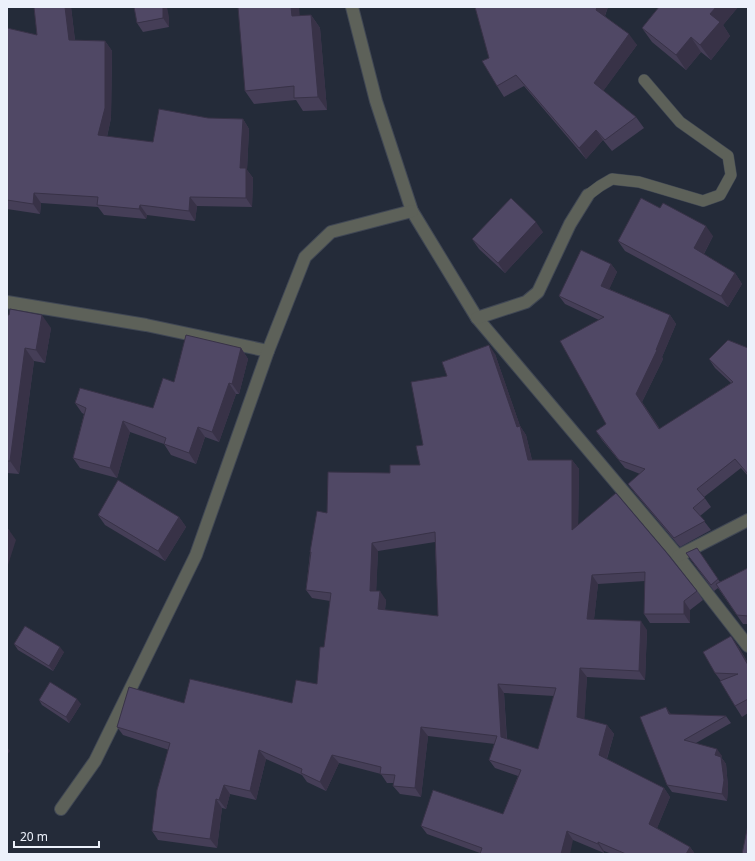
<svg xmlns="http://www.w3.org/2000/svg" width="755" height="861" viewBox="0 0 755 861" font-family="'Noto Sans',sans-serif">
<rect width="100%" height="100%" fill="#242b39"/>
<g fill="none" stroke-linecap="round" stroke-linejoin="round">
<!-- lane casing -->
<g stroke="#404754" stroke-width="12">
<path id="lane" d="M 588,195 L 600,186 L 612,179 L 639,182 L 703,201 L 720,195 L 731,175 L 728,156 L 680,122 L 644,80"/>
</g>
<!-- street casing -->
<g stroke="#404754" stroke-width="14">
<g id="street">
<path d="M 352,7 L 376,101 L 412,211 L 477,318 L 678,556 L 748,646"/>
<path d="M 7,302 L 146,325 L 268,351"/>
<path d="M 477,318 L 526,302 L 538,292 L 570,224 L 588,195"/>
<path d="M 678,556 L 748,520"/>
<path d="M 61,809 L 95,761 L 196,555 L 268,351 L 305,257 L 331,232 L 412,211"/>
</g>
</g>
<!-- lane -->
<use href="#lane" stroke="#5d6159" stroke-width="11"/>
<!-- street -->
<use href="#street" stroke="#5d6159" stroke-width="12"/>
</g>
<!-- wall -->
<g fill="#453e57" fill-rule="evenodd">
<path d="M 34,7 L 71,7 L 75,40 L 105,41 L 112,51 L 111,118 L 107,137 L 153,142 L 208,118 L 243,119 L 249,129 L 247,170 L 253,178 L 252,207 L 197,206 L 195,221 L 147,215 L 146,219 L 104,215 L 98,207 L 41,203 L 40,214 L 7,209 L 7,28 L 37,35 Z"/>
<path d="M 475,7 L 608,7 L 605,16 L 637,45 L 603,91 L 636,117 L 644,128 L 612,151 L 603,140 L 586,159 L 524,86 L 504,97 L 497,86 Z"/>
<path d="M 659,7 L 738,7 L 723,25 L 730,36 L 711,60 L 701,52 L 686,70 L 652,42 L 642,28 Z"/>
<path d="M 311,15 L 320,28 L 327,110 L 303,111 L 296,100 L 254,104 L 245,91 L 300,16 Z"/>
<path d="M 169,17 L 169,27 L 143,32 L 137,23 Z"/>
<path d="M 543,232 L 505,273 L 479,249 L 472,239 Z"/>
<path d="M 713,236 L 704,254 L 735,273 L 742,284 L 728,307 L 625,251 L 618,241 Z"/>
<path d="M 611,264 L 617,272 L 609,289 L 670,315 L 676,324 L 662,357 L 663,359 L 642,402 L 660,429 L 731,383 L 715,368 L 709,359 L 748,348 L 748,476 L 741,468 L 704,497 L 711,507 L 700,516 L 711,530 L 680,547 L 634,492 L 628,484 L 640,474 L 625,468 L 602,440 L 596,431 L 606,424 L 599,320 L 565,304 L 559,296 Z"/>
<path d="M 7,315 L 51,328 L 45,363 L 34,361 L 19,474 L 7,473 Z"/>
<path d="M 241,348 L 248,359 L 239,394 L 236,394 L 219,442 L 205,437 L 196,464 L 171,455 L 164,444 L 130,432 L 117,478 L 80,468 L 73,458 L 84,414 L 82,413 L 75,403 L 153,408 L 174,382 Z"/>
<path d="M 495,354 L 520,426 L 526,435 L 532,460 L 572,460 L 579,469 L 578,525 L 697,591 L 703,600 L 690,610 L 690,623 L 650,623 L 644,614 L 645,581 L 598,584 L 594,619 L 647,630 L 645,680 L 587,677 L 584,719 L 607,725 L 614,734 L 607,759 L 664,788 L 670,797 L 657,828 L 690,847 L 695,854 L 612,854 L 604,851 L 604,853 L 573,840 L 480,853 L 427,834 L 421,826 L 503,814 L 518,776 L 495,768 L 489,760 L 495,744 L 428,736 L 421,797 L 400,794 L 393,786 L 394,783 L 387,783 L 381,774 L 339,763 L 326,791 L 307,782 L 302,775 L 266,759 L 256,800 L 230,794 L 226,809 L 222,808 L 217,848 L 158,840 L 152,831 L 169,750 L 123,735 L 117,727 L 184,703 L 292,703 L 317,684 L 324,647 L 330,601 L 312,598 L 306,590 L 310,553 L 310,552 L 327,513 L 390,473 L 420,465 L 423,445 L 447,376 ZM 435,542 L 438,616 L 385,610 L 386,600 L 376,591 L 378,551 ZM 504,693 L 554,696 L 538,749 L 507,739 Z"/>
<path d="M 98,515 L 179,517 L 186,527 L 165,561 L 105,525 Z"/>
<path d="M 697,548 L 720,582 L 748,568 L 748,624 L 743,624 L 718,588 L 714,591 L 686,553 Z"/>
<path d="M 14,644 L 64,652 L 53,671 L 18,650 Z"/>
<path d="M 738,646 L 748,663 L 748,713 L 742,717 L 735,706 L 721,681 L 715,673 Z"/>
<path d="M 39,700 L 81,704 L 69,723 L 42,705 Z"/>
<path d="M 671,714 L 726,716 L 731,723 L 696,743 L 722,756 L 721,757 L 726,764 L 728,787 L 727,801 L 672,792 L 667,785 Z"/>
</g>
<!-- shaded-wall -->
<g fill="#383247">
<path d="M 65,7 L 71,7 L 76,50 L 69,40 Z"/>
<path d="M 163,7 L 167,7 L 169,17 L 169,27 L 163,18 Z"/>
<path d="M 291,7 L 299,7 L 301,29 L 292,16 Z"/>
<path d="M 597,7 L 608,7 L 603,20 L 596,10 Z"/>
<path d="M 716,7 L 738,7 L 723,25 L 730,36 L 711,60 L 700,45 L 710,14 Z"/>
<path d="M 311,15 L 320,28 L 327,110 L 318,97 Z"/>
<path d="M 629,34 L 637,45 L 601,94 L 594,83 Z"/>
<path d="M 691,37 L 701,52 L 686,70 L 676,55 Z"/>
<path d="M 105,41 L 112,51 L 111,118 L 105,145 L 98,135 Z"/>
<path d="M 243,119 L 249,129 L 247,170 L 253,178 L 252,207 L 246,198 L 240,168 Z"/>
<path d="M 596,130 L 603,140 L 586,159 L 579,148 Z"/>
<path d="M 34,193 L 41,203 L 40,214 L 33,204 Z"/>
<path d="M 190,197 L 197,206 L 195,221 L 189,211 Z"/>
<path d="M 140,205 L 147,215 L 146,219 L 139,209 Z"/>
<path d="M 536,222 L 543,232 L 505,273 L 498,263 Z"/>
<path d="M 706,226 L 713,236 L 701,259 L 694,248 Z"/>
<path d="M 611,264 L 617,272 L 607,294 L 601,286 Z"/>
<path d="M 735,273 L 742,284 L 728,307 L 721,296 Z"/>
<path d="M 42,315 L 51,328 L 45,363 L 36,350 Z"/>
<path d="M 670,315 L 676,324 L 662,357 L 663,359 L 642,402 L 665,438 L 636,394 Z"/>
<path d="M 489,345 L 495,354 L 520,426 L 526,435 L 534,469 L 528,460 L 517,427 Z"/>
<path d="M 25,348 L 34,361 L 19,474 L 10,461 Z"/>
<path d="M 241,348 L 248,359 L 239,394 L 232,384 Z"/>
<path d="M 229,383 L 236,394 L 219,442 L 212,432 Z"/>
<path d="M 123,421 L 130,432 L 117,478 L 110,468 Z"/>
<path d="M 198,427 L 205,437 L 196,464 L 189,453 Z"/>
<path d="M 572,460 L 579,469 L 578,539 L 572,530 Z"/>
<path d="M 179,517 L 186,527 L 165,561 L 158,551 Z"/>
<path d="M 9,530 L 16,540 L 7,568 L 7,537 Z"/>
<path d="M 372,543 L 378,551 L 376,599 L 370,591 Z"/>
<path d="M 592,575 L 598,584 L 593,628 L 587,619 Z"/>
<path d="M 380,591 L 386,600 L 384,618 L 378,609 Z"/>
<path d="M 684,601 L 690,610 L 690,623 L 684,614 Z"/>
<path d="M 641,621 L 647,630 L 645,680 L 639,671 Z"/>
<path d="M 731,636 L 738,646 L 748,663 L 748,665 Z"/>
<path d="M 60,647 L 64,652 L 53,671 L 49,666 Z"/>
<path d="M 580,668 L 587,677 L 584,726 L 577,717 Z"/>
<path d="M 498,684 L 504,693 L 507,746 L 501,737 Z"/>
<path d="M 77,699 L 81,704 L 69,723 L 66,717 Z"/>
<path d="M 666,707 L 671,714 L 674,721 L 669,714 Z"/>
<path d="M 607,725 L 614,734 L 605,764 L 599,755 Z"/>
<path d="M 421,727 L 428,736 L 421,797 L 415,788 Z"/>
<path d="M 7,747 L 10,751 L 7,755 Z"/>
<path d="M 717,749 L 722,756 L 721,757 L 726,764 L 728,787 L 727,801 L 722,794 L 715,755 Z"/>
<path d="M 259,750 L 266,759 L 256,800 L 250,791 Z"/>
<path d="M 332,755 L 339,763 L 326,791 L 320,782 Z"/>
<path d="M 224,785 L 230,794 L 226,809 L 219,800 Z"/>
<path d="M 664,788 L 670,797 L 655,833 L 649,824 Z"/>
<path d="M 216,799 L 222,808 L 217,848 L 210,839 Z"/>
<path d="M 567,831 L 573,840 L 570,854 L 561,854 Z"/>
<path d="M 598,842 L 604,851 L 604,853 L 598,844 Z"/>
<path d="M 690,847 L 695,854 L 686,854 Z"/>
</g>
<!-- building -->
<g fill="#504865" stroke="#383247" fill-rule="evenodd">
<path d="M 34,7 L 65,7 L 69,40 L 105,41 L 105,108 L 98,135 L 153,142 L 159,109 L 208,118 L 243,119 L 240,168 L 246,168 L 246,198 L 190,197 L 189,211 L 140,205 L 139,209 L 97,205 L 98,197 L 34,193 L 33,204 L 7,200 L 7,28 L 37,35 Z"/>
<path d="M 134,7 L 163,7 L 163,18 L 137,23 Z"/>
<path d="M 238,7 L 291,7 L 292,16 L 311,15 L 318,97 L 294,98 L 294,86 L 245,91 Z"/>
<path d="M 475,7 L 597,7 L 596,10 L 629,34 L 594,83 L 636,117 L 605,140 L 596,130 L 579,148 L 516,75 L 497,86 L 482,61 L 489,58 Z"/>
<path d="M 659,7 L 716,7 L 710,14 L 720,22 L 700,45 L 691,37 L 676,55 L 642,28 Z"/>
<path d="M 511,198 L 536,222 L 498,263 L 472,239 Z"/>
<path d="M 641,198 L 660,208 L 663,203 L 706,226 L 694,248 L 735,273 L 721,296 L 618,241 Z"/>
<path d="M 581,250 L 611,264 L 601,286 L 670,315 L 656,350 L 657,350 L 636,394 L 659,429 L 733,382 L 709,359 L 728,340 L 748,348 L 748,474 L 735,459 L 697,489 L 705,498 L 693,508 L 705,521 L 674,538 L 628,484 L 645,469 L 619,460 L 596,431 L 606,424 L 560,341 L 604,317 L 559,296 Z"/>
<path d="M 10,309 L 42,315 L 36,350 L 25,348 L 10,461 L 7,461 L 7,315 L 9,315 Z"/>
<path d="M 186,335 L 241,348 L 232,384 L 229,383 L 212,432 L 198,427 L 189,453 L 164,444 L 166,438 L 123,421 L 110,468 L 73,458 L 86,408 L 75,403 L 80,388 L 153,408 L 163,378 L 174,382 Z"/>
<path d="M 489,345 L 517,427 L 520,426 L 528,460 L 572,460 L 572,530 L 616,493 L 666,552 L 697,591 L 684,601 L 684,614 L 644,614 L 645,572 L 592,575 L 587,619 L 641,621 L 639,671 L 580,668 L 577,717 L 607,725 L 599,755 L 664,788 L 649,824 L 690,847 L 686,854 L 626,854 L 598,842 L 598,844 L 567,831 L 561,854 L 480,854 L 482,848 L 421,826 L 433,790 L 503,814 L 521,770 L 489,760 L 497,736 L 421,727 L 415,788 L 393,786 L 395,775 L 380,774 L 381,767 L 332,755 L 320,782 L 301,773 L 302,769 L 259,750 L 250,791 L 224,785 L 219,800 L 216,799 L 210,839 L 152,831 L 157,790 L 170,743 L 117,727 L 129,687 L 184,703 L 190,679 L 292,703 L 296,680 L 317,684 L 320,647 L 324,647 L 331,593 L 306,590 L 311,552 L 310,552 L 317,511 L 327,513 L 328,472 L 390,473 L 390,465 L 420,465 L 416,446 L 423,445 L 411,382 L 447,376 L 442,362 ZM 435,532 L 438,616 L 378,609 L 380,591 L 370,591 L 372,543 ZM 498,684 L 556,688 L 538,749 L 501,737 Z"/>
<path d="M 118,480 L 179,517 L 158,551 L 98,515 Z"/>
<path d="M 7,529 L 9,530 L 7,537 Z"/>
<path d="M 697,548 L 718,579 L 711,585 L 686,553 Z"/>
<path d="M 748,568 L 748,616 L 737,615 L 716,584 Z"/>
<path d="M 25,626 L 60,647 L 49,666 L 14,644 Z"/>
<path d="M 731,636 L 748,665 L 748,699 L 735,706 L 720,681 L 738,674 L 715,673 L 703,652 Z"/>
<path d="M 50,682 L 77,699 L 66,717 L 39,700 Z"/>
<path d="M 666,707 L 669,714 L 726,716 L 684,740 L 717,749 L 715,755 L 721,757 L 724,780 L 722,794 L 667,785 L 640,717 Z"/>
<path d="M 748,825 L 748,854 L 742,854 Z"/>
</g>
<!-- border -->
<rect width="755" height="861" fill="none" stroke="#ecf1fb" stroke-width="16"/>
<!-- scale -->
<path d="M14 841v6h85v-6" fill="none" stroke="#ecf1fb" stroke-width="2"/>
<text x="20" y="841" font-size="12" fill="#ecf1fb" stroke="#242b39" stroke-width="3" paint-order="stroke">20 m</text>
</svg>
